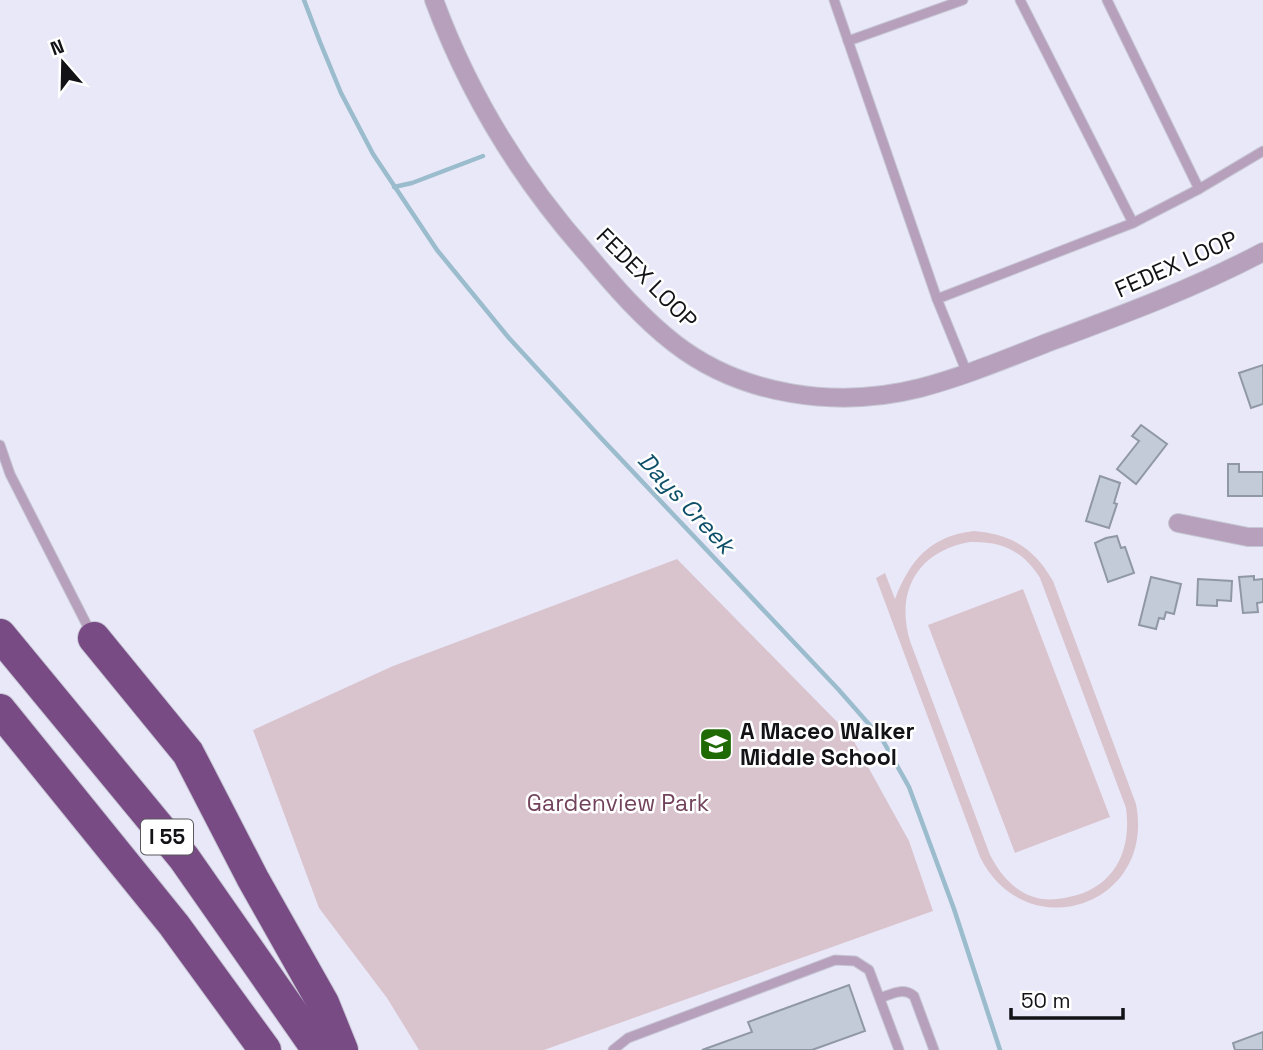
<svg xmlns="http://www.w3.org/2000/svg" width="1263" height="1050" viewBox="0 0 1263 1050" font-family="'Space Grotesk',sans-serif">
<rect width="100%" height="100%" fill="#e9e8f8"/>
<!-- green -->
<g fill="#d9c4ce" fill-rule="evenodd">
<path d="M 974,531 C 1011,534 1034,548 1053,581 L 1136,804 C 1156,906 1026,949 980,857 L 876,578 L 885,573 L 895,599 C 910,560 930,536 974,531 ZM 970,542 C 1002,541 1023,551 1040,578 L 1126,808 C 1132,851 1114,888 1069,897 C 1056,900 1043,901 1031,896 C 1012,889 999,872 990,855 L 910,641 C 895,591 918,551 970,542 Z"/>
<path d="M 677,559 L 851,736 L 909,841 L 933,911 L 544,1050 L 419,1050 L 387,998 L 319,908 L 253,730 L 393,666 Z"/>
<path d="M 1023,589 L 1110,817 L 1015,853 L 928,625 Z"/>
</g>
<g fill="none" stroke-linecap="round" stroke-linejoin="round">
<!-- stream -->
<g stroke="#9abccc" stroke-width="4.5">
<path d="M 304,0 L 320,42 L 341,93 L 373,154 L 437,250 L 509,338 L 601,438 L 838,689 L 882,739 L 909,787 L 954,909 L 1000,1050"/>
<path d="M 394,187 L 412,183 L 483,156"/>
</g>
</g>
<!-- building -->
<g fill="#c3cbd9" stroke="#9098a5" stroke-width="2">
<path d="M 1263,365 L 1263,404 L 1251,408 L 1239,373 Z"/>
<path d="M 1141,425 L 1167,444 L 1136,484 L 1117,469 L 1139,441 L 1132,436 Z"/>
<path d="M 1228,464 L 1239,464 L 1239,472 L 1263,472 L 1263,496 L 1228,496 Z"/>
<path d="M 1100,476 L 1120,483 L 1114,503 L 1117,504 L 1109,528 L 1086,521 Z"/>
<path d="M 1117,536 L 1121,548 L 1125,547 L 1134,573 L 1108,582 L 1095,543 L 1106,538 Z"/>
<path d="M 1254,576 L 1254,580 L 1263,579 L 1263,602 L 1257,603 L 1258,612 L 1243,613 L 1239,577 Z"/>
<path d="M 1151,577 L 1181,584 L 1174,614 L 1166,612 L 1164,619 L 1159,618 L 1156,629 L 1139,625 Z"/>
<path d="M 1198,579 L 1232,581 L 1231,601 L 1217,600 L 1217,606 L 1197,605 Z"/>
<path d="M 849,985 L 865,1031 L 812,1050 L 702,1050 L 752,1032 L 748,1022 Z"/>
<path d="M 1263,1032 L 1263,1050 L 1235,1050 L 1233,1043 Z"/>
</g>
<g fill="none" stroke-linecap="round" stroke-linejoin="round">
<!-- service casing -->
<g stroke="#c7c6d4" stroke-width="11">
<g id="service">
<path d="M 834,0 L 937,299 L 967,373"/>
<path d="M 1020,0 L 1133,223"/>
<path d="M 1107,0 L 1199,189"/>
<path d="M 848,41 L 963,0"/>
<path d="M 937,299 L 1133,223 L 1199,189 L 1263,151"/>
<path d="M 0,445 L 10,474 L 91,633"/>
<path d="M 880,998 C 892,994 903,987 914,996 L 934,1050"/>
<path d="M 613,1050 L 628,1038 L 835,960 L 855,961 L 869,970 L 899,1050"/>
</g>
</g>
<!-- minor casing -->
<g stroke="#c7c6d4" stroke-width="20">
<g id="minor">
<path d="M 434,0 C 469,95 522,181 589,256 C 615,287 642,318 674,343 C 742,396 837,409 920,388 C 962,377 1003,360 1044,344 C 1119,316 1193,289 1263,252"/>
<path d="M 1178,523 L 1248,537 L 1263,537"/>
</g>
</g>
<!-- motorway casing -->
<g stroke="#c7c6d4" stroke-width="34">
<g id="motorway">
<path d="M 0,635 L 184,858 L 318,1050"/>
<path d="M 94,638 L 188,753 L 253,879 L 323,1003 L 342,1050"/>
<path d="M 0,710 L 174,925 L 265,1050"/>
</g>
</g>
<!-- service -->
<use href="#service" stroke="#b6a0bc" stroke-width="9"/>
<!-- minor -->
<use href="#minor" stroke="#b6a0bc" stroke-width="18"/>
<!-- motorway -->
<use href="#motorway" stroke="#784b85" stroke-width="32"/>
</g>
<!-- icons -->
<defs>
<g id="school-square" transform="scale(1.75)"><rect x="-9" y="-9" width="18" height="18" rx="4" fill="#206a06" stroke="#fff"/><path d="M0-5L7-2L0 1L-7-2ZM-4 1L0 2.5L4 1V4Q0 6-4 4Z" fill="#fff"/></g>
</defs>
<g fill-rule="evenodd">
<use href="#school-square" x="716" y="744"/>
</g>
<g text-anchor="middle" stroke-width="5" stroke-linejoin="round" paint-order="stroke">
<!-- shield labels -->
<rect fill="#fff" stroke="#59595d" stroke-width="2" x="141" y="819.5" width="52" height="35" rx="5"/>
<g font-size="21" font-weight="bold" fill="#121217">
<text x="167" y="844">I 55</text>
</g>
<!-- street labels -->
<g font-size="23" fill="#121217" stroke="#fff">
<text transform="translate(1176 264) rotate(-24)" y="8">FEDEX LOOP</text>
<text transform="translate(647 278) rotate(45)" y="8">FEDEX LOOP</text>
</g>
<!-- poi labels -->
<g font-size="23" font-weight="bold" fill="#121217" stroke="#fff" text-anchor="start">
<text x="740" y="739">A Maceo Walker<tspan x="740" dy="26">Middle School</tspan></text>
</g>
<!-- park labels -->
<g font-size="23" fill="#72425b" stroke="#fff">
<text x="618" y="811">Gardenview Park</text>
</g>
<!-- water labels -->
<g font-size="24" font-style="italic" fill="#0f5069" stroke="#fff">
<text transform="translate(686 503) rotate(47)" y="8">Days Creek</text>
</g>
</g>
<!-- north arrow -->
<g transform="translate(63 63) rotate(340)" stroke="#ffffff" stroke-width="5" paint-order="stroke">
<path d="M0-5L12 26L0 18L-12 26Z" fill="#121217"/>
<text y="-10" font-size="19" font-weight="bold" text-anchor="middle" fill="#121217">N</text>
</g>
<!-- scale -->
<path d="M1011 1008v10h112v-10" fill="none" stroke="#121217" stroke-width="3.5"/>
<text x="1021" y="1008" font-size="21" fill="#121217" stroke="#ffffff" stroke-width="5" paint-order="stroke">50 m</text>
</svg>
